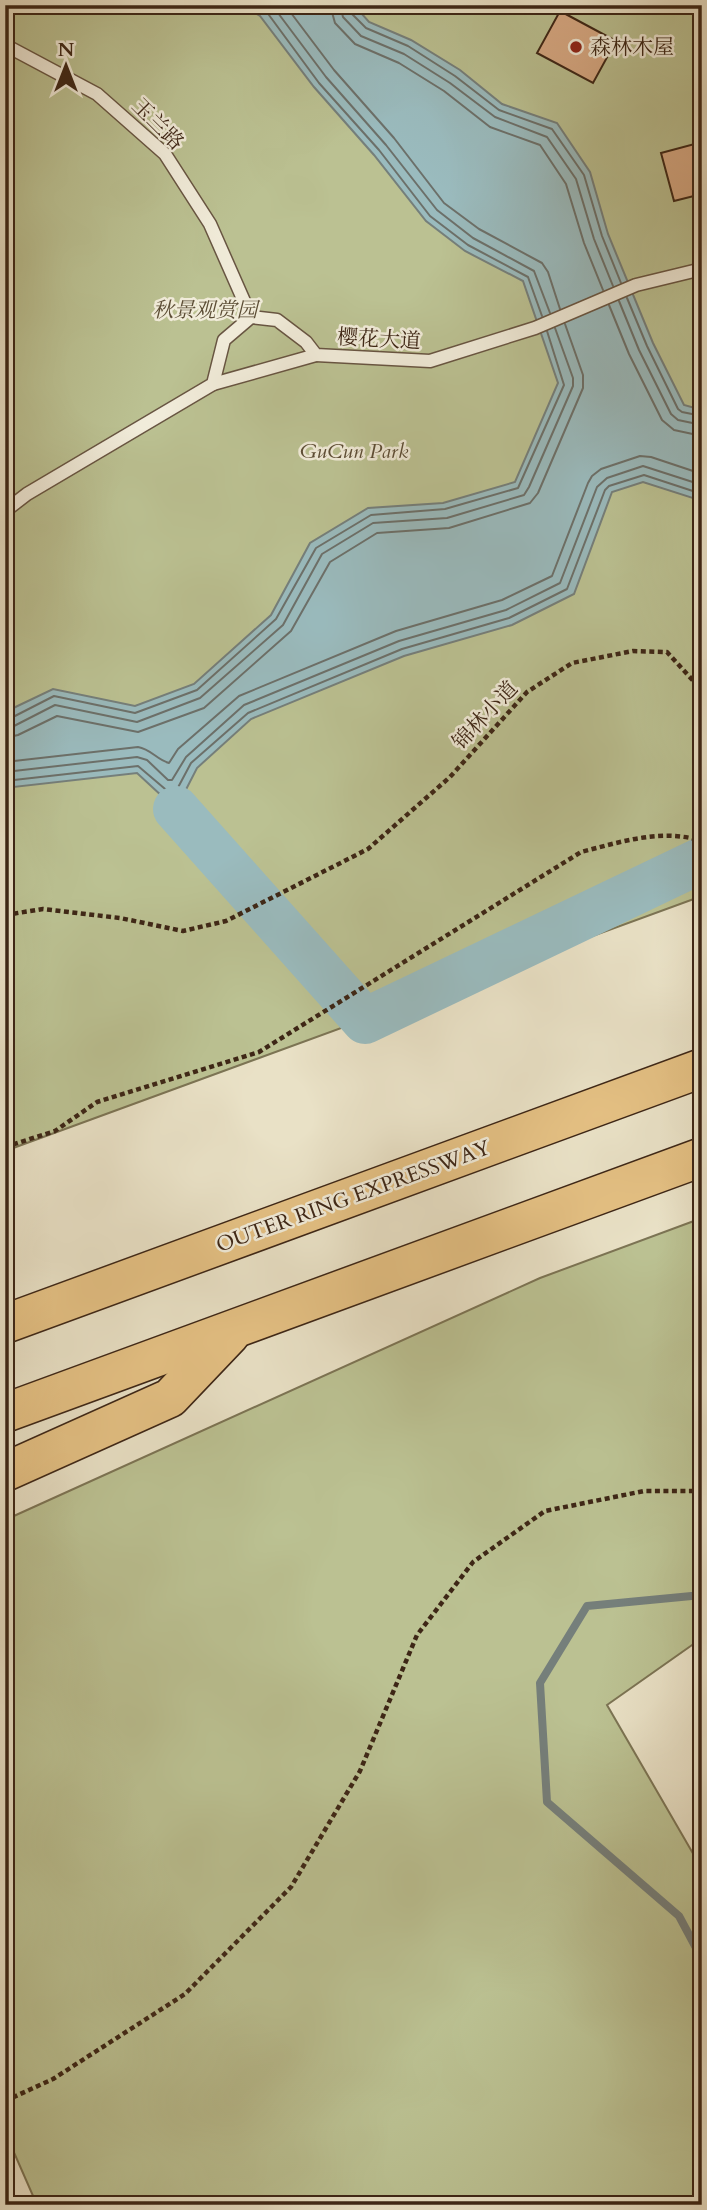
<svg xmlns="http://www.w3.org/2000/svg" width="707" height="2210" viewBox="0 0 707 2210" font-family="Cardo,'Noto Serif SC',serif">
<rect width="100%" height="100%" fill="#e9e1c6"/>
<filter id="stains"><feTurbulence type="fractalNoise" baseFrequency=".00286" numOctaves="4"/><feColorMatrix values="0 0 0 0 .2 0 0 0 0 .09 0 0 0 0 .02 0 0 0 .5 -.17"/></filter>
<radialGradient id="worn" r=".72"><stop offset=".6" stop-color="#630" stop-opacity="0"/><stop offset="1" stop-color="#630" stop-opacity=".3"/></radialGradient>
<!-- green -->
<g fill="#bbc192" stroke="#7c7454" stroke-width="2">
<path d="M 5,5 L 702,5 L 702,896 L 5,1151 Z"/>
<path d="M 702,1218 L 702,1638 L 607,1705 L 702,1869 L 702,2205 L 37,2205 L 5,2132 L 5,1520 L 540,1278 Z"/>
</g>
<!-- water -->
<path fill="#9abbbe" stroke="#757f7b" stroke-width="2" d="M 242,5 L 354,5 L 369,22 L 411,40 L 460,70 L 502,104 L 557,123 L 590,172 L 608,234 L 653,343 L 684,405 L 702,410 L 702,501 L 643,482 L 612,492 L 574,594 L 512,625 L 404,656 L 251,719 L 197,768 L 176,809 L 137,773 L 5,788 L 5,712 L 53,689 L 135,706 L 194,684 L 271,615 L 310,543 L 368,508 L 443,503 L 515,482 L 558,383 L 523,281 L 465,251 L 426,221 L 374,155 L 314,87 L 260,16 Z"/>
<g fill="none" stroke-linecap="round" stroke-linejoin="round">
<!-- shore -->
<g stroke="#6c706a" stroke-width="2">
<path d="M 256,5 L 266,11 L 319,83 L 379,150 L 430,216 L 468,245 L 528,277 L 542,316"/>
<path d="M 272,5 L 326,77 L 386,145 L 437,210 L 473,238 L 534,271 L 550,313"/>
<path d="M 285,5 L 334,70 L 394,138 L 444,203 L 479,229 L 542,263 L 548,272 L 560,309"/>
<path d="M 330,5 L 335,23 L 355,44 L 399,63 L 444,91 L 490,127 L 540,145 L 566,184 L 584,243 L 603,290"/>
<path d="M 340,5 L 343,17 L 361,36 L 404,54 L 450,83 L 495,117 L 547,137 L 576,179 L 594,239 L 613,286"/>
<path d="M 349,5 L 350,12 L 366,28 L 408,46 L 455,76 L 499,110 L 552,129 L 584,175 L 602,236 L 621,283"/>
<path d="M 627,298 L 647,346 L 678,409 L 682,412 L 702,416"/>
<path d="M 619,301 L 639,350 L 671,414 L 678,420 L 702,425"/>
<path d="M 609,305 L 629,354 L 662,420 L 674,430 L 702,436"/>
<path d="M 5,718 L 11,718 L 54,696 L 135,713 L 197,690 L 276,619 L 316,548 L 371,515 L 445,509 L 518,488 L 564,385 L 547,331"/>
<path d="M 5,727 L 14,726 L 55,705 L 137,722 L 200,698 L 283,625 L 322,554 L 373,523 L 447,518 L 524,495 L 529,487 L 573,386 L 573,378 L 555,328"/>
<path d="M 5,738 L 18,735 L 57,716 L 138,732 L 204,708 L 291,631 L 330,562 L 377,533 L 449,528 L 530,503 L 538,493 L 583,388 L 583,375 L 565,324"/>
<path d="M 5,762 L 138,747 C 151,749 157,760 169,763 L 178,749 L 239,696 L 396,631 L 502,600 L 552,576 L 588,483 L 592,476 L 601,469 L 640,456 L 651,457 L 702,474"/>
<path d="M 5,772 L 137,757 L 147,760 L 168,780 L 172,780 L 186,757 L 244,705 L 399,641 L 506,610 L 560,583 L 597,487 L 607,478 L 643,466 L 702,485"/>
<path d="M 5,781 L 138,766 L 171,794 L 174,795 L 191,763 L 248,713 L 402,649 L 509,618 L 567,589 L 605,490 L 609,486 L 644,475 L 702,494"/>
</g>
<!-- stream -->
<path stroke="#757f7b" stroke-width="8" d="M 702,1595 L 587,1606 L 540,1683 L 547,1802 L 679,1916 L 702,1959"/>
<!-- river -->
<path stroke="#9abbbe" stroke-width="46" d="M 176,809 L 365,1021 L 702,860"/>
</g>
<!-- building -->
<g fill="#d8aa85" stroke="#3d2616" stroke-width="2">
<path d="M 560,11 L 616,41 L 593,83 L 537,53 Z"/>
<path d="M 702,142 L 702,194 L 674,201 L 661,153 Z"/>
</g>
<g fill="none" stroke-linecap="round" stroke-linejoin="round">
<!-- lane casing -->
<g stroke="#685542" stroke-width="15">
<g id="lane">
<path d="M 5,45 L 97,94 L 165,154 L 210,224 L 251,317"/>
<path d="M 213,384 L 316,355"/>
<path d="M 5,511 L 27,494 L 213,384 L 224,340 L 251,317 L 277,320 L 306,342 L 316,355 L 430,361 L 535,328 L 636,285 L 702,269"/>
</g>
</g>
<!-- highway casing -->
<g stroke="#3d2616" stroke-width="41">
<g id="highway">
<path d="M 5,1324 L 702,1068"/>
<path d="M 5,1413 L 702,1157"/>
<path d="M 5,1472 L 170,1398 L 230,1335"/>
</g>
</g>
<!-- path -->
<g stroke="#3d2616" stroke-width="4.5" stroke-dasharray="5 3.5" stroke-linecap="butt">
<path d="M 5,915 L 43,909 L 120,918 L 183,931 L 226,921 L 368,849 L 450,777 L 527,692 L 572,663 L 633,651 L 667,652 L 697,685 L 702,694"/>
<path d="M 5,1147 L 55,1131 L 97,1102 L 259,1052 L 581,852 C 621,842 661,828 702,841"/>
<path d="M 5,2101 L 53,2079 L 185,1994 L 291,1887 L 360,1771 L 417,1635 L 473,1562 L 545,1511 L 644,1491 L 702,1491"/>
</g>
<!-- lane -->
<use href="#lane" stroke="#f1ecda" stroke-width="12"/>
<!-- highway -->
<use href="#highway" stroke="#e4c083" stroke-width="38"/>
</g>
<!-- markers -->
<circle fill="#8f2418" stroke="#f1ecda" stroke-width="2.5" cx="576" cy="47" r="7"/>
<g text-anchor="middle" stroke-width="5" stroke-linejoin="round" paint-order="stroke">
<!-- poi labels -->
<g font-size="21" fill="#3d2616" stroke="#f1ecda" text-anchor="start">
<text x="590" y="54">森林木屋</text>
</g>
<!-- street labels -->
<g font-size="21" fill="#3d2616" stroke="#f1ecda">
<text transform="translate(158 124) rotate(45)" y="7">玉兰路</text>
<text transform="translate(379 339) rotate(3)" y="7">樱花大道</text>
<text transform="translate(485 715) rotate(-47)" y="7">锦林小道</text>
<text transform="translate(353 1196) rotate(-20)" y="7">OUTER RING EXPRESSWAY</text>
</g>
<!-- park labels -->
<g font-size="21" font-style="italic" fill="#5c4d35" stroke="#f1ecda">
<text x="205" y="317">秋景观赏园</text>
<text x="354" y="458">GuCun Park</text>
</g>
</g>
<!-- margin -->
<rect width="707" height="2210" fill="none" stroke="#e9e1c6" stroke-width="28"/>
<rect x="7" y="7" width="693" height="2196" fill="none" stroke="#3d2616" stroke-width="3.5"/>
<rect x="14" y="14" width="679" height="2182" fill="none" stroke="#3d2616" stroke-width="2"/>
<!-- north arrow -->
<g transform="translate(66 66)" stroke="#f1ecda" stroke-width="5" paint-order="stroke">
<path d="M0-5L12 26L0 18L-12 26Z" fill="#3d2616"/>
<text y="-10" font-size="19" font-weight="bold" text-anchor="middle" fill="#3d2616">N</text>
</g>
<rect width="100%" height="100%" filter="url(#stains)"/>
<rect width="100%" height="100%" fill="url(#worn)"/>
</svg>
